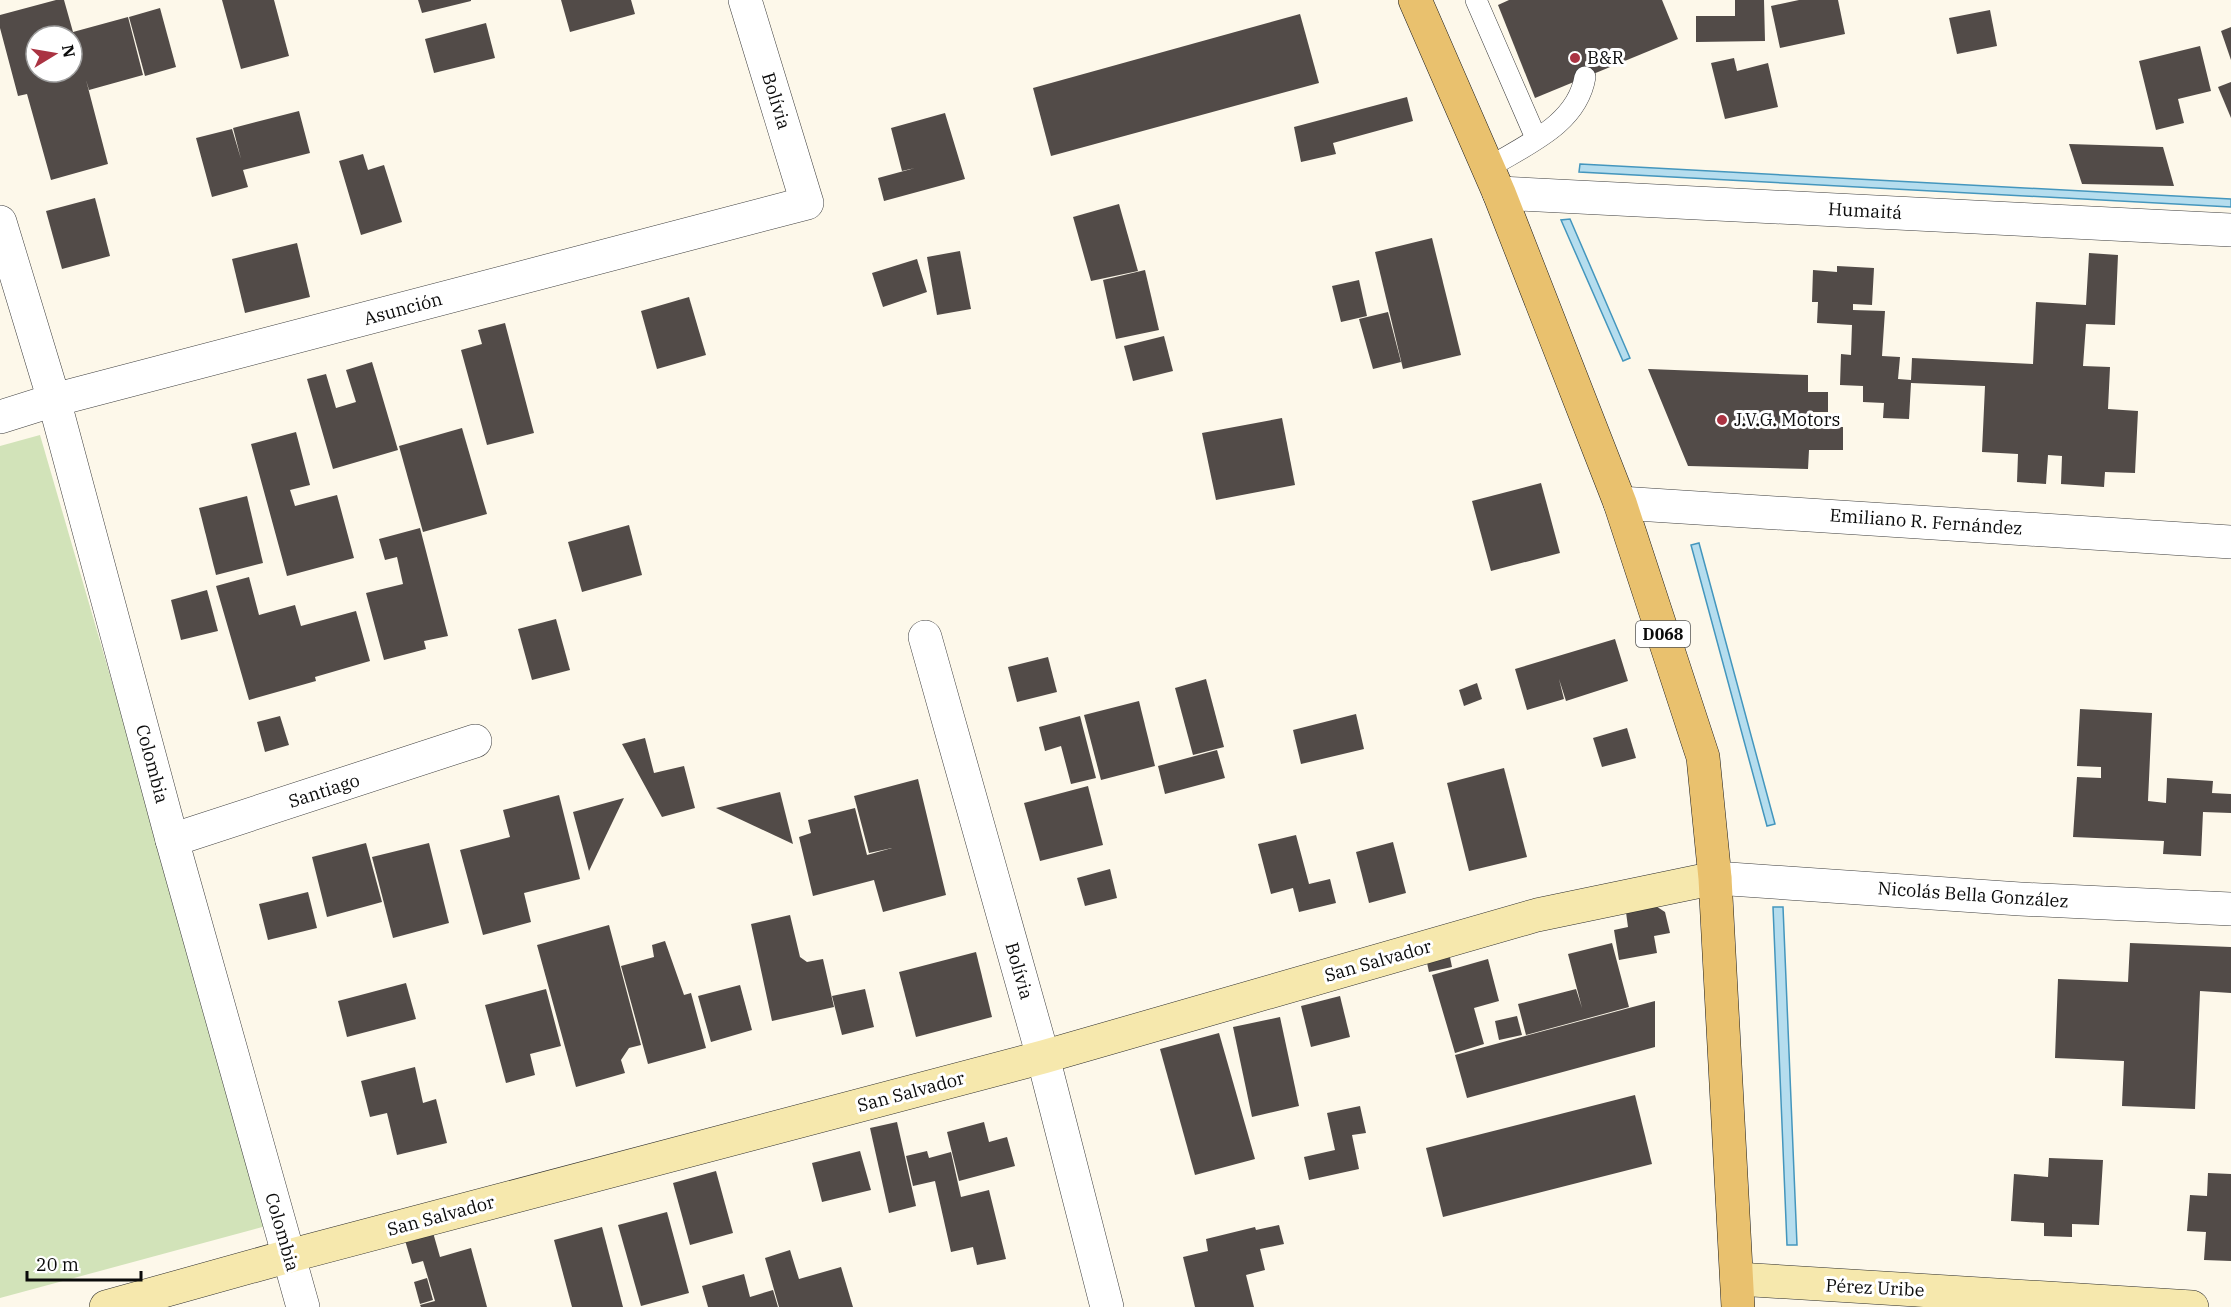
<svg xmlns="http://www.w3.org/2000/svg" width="2231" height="1307" viewBox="0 0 2231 1307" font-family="'IBM Plex Serif',serif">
<rect width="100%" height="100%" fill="#fdf8ea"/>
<!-- green -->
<path fill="#d2e3b9" d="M 40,435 L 270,1225 L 0,1298 L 0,446 Z"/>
<!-- water -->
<g fill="#b5ddee" stroke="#4496bd" stroke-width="1.5">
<path d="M 1580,164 L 2231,199 L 2231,207 L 1579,172 Z"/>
<path d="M 1570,219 L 1630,358 L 1623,361 L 1561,220 Z"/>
<path d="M 1699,543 L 1775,824 L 1767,826 L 1691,545 Z"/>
<path d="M 1773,907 L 1783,907 L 1797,1245 L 1787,1245 Z"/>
</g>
<!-- building -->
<g fill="#524b48" fill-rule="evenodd">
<path d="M 56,0 L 64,0 L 73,32 L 128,17 L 143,75 L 89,90 L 86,80 L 108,164 L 51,180 L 27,94 L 18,96 L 0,28 L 0,15 ZM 36,36 L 72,36 L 72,72 L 36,72 Z"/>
<path d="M 222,0 L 274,0 L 289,56 L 241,69 Z"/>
<path d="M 418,0 L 471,0 L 471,1 L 422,13 Z"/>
<path d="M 561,0 L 631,0 L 635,14 L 570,32 Z"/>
<path d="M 1509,0 L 1662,0 L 1678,39 L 1535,98 L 1498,5 Z"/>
<path d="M 1735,0 L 1764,0 L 1765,41 L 1696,42 L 1696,16 L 1735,16 Z"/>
<path d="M 1799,0 L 1838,0 L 1845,34 L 1780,48 L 1771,6 Z"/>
<path d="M 160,8 L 176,67 L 145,76 L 129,17 Z"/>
<path d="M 1990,10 L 1997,46 L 1957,54 L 1949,18 Z"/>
<path d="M 1300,14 L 1319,83 L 1051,156 L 1033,88 Z"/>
<path d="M 486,23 L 495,58 L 434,73 L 425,39 Z"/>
<path d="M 2231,27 L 2231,60 L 2221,31 Z"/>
<path d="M 2200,46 L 2211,91 L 2178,99 L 2184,123 L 2156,130 L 2139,61 Z"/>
<path d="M 1734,58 L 1737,71 L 1768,63 L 1778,107 L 1725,119 L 1711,63 Z"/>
<path d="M 2231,82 L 2231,118 L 2218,87 Z"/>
<path d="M 1407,97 L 1413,121 L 1333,143 L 1336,154 L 1301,162 L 1294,127 Z"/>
<path d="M 299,111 L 310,153 L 243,170 L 248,187 L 212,197 L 196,138 L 232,129 L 241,159 L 233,128 Z"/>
<path d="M 945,113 L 965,179 L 884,201 L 878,178 L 915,168 L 902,171 L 891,128 Z"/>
<path d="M 2069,144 L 2163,147 L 2174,186 L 2082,184 Z"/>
<path d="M 363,154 L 368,170 L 384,165 L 402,222 L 361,235 L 339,161 Z"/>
<path d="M 95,198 L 110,256 L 62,269 L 46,211 Z"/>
<path d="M 1119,204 L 1138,271 L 1091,281 L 1073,217 Z"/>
<path d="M 1432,238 L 1461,355 L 1403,369 L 1375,252 Z"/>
<path d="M 297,243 L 310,297 L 245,313 L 232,259 Z"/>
<path d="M 960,251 L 971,309 L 937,315 L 927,257 Z"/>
<path d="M 2089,253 L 2118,255 L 2115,325 L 2086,324 L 2083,366 L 2110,367 L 2108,409 L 2138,411 L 2135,473 L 2105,472 L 2104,487 L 2061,484 L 2062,456 L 2048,455 L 2046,484 L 2017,482 L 2018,454 L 1982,452 L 1985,386 L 1911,383 L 1909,419 L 1883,418 L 1884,403 L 1863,402 L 1863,386 L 1840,385 L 1841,354 L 1851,355 L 1852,325 L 1817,323 L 1818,302 L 1812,302 L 1813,270 L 1837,272 L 1837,266 L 1874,268 L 1872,305 L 1853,304 L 1853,310 L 1885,311 L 1882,356 L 1900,357 L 1898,379 L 1911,380 L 1912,358 L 2033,364 L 2036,302 L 2086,305 Z"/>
<path d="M 917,259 L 927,292 L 883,307 L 872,273 Z"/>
<path d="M 1145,270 L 1159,330 L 1116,339 L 1103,280 Z"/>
<path d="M 1359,280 L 1367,316 L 1341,322 L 1332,286 Z"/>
<path d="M 689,297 L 706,355 L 657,369 L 641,311 Z"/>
<path d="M 1388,312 L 1401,362 L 1373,369 L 1359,319 Z"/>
<path d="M 505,323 L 534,433 L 487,445 L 461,350 L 482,344 L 478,330 Z"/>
<path d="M 1164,336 L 1173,371 L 1133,381 L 1124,346 Z"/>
<path d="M 372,362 L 398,450 L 333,469 L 307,379 L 326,374 L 336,408 L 356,402 L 346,370 Z"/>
<path d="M 1648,369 L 1808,375 L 1808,392 L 1828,392 L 1828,412 L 1808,412 L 1809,427 L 1843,427 L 1843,450 L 1809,450 L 1808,469 L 1688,466 Z"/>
<path d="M 1282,418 L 1295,485 L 1216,500 L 1202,433 Z"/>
<path d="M 462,428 L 487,514 L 423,532 L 399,446 Z"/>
<path d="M 296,432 L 310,485 L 290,490 L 295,506 L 337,495 L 354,558 L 287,576 L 251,444 Z"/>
<path d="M 1541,483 L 1560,553 L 1491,571 L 1472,501 Z"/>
<path d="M 247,496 L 263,563 L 216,575 L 199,508 Z"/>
<path d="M 629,525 L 642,575 L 582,592 L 568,542 Z"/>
<path d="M 420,528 L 448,636 L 424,641 L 426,649 L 384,660 L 366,593 L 403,584 L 397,557 L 385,560 L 379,539 Z"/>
<path d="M 249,577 L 259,615 L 295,605 L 301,626 L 356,611 L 370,661 L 315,677 L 316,681 L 249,700 L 216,586 Z"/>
<path d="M 207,590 L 218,631 L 181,640 L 171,600 Z"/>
<path d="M 556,619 L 570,670 L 532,680 L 518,629 Z"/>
<path d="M 1615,639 L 1628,681 L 1566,701 L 1559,679 L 1564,699 L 1527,710 L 1515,669 Z"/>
<path d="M 1048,657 L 1057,692 L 1017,702 L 1008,667 Z"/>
<path d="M 1206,679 L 1224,747 L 1193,755 L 1175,688 Z"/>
<path d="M 1477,683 L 1482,699 L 1464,706 L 1459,690 Z"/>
<path d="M 1139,701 L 1155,766 L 1101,780 L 1084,715 Z"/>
<path d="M 2080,709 L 2152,713 L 2148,801 L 2166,803 L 2167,778 L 2213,781 L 2212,793 L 2231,794 L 2231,813 L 2203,812 L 2201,856 L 2163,854 L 2164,841 L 2073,837 L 2077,777 L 2101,778 L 2101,767 L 2077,766 Z"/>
<path d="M 1356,714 L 1364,749 L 1301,764 L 1293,730 Z"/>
<path d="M 280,716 L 289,745 L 265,752 L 257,722 Z"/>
<path d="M 1080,716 L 1096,778 L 1071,784 L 1061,746 L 1045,751 L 1039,727 Z"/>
<path d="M 1627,728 L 1636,758 L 1602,767 L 1593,738 Z"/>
<path d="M 645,738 L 654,773 L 684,766 L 695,808 L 662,817 L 622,744 Z"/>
<path d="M 1217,750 L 1225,778 L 1165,794 L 1158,766 Z"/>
<path d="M 1504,768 L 1527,857 L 1469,871 L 1447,783 Z"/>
<path d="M 918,779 L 946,895 L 883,912 L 874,880 L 813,896 L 799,837 L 811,833 L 808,820 L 855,808 L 867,855 L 892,848 L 869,853 L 854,796 Z"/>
<path d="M 1088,786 L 1103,845 L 1040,861 L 1024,803 Z"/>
<path d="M 780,792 L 793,844 L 716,808 Z"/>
<path d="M 559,795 L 580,879 L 524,893 L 531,922 L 483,935 L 460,850 L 510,837 L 503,810 Z"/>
<path d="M 624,798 L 589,871 L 573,812 Z"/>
<path d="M 1296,835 L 1309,884 L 1330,879 L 1336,903 L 1299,912 L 1293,888 L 1271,894 L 1258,844 Z"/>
<path d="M 1393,842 L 1406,893 L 1369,903 L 1356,852 Z"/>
<path d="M 366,843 L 382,902 L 327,917 L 312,857 Z"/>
<path d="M 429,843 L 449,923 L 393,938 L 372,857 Z"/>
<path d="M 1110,869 L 1117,898 L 1085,906 L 1077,878 Z"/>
<path d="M 308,892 L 317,928 L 268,940 L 259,904 Z"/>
<path d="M 1648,901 L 1665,912 L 1670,933 L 1654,936 L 1657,953 L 1619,960 L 1614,930 L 1628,927 L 1625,905 Z"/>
<path d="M 790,915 L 800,957 L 807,962 L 823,959 L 834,1007 L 772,1021 L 751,924 Z"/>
<path d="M 609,925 L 641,1045 L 629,1048 L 621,1060 L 625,1073 L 576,1087 L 537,945 Z"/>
<path d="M 665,941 L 684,995 L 691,993 L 706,1048 L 648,1064 L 621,966 L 654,957 L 652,945 Z"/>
<path d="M 1612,943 L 1629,1007 L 1526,1035 L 1518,1004 L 1576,989 L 1582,1008 L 1568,954 Z"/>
<path d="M 2130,943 L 2231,947 L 2231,993 L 2200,991 L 2195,1109 L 2122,1106 L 2124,1061 L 2055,1058 L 2058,979 L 2128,982 Z"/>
<path d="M 1448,948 L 1452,967 L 1429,972 L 1425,954 Z"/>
<path d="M 976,952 L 992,1017 L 916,1037 L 899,972 Z"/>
<path d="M 1488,959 L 1499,1001 L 1474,1008 L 1484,1044 L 1455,1053 L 1432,975 Z"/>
<path d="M 406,983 L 416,1019 L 347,1037 L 338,1001 Z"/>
<path d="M 740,985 L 752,1030 L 711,1042 L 698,996 Z"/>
<path d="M 546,989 L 561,1046 L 530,1054 L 535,1075 L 506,1083 L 485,1005 Z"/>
<path d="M 865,989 L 874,1027 L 842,1035 L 832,996 Z"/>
<path d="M 1340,996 L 1350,1037 L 1311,1047 L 1301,1006 Z"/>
<path d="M 1655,1001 L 1655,1047 L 1467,1098 L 1455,1055 Z"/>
<path d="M 1517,1016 L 1522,1035 L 1499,1040 L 1495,1021 Z"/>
<path d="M 1280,1017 L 1299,1106 L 1252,1117 L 1233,1027 Z"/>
<path d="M 1219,1033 L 1255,1159 L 1195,1175 L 1160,1049 Z"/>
<path d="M 415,1067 L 423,1103 L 436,1099 L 447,1143 L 397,1155 L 387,1113 L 370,1117 L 361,1081 Z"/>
<path d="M 1635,1095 L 1652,1164 L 1443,1217 L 1426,1148 Z"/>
<path d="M 1360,1106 L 1366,1133 L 1352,1135 L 1359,1169 L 1309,1180 L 1304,1157 L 1335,1150 L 1327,1113 Z"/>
<path d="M 897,1122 L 916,1206 L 889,1213 L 870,1128 Z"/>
<path d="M 984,1122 L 989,1142 L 1007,1137 L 1015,1166 L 959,1181 L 947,1132 Z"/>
<path d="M 860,1151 L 871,1190 L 822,1202 L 812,1163 Z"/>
<path d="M 927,1151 L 929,1158 L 951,1152 L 961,1197 L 989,1190 L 1006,1259 L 977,1265 L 973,1247 L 951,1252 L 935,1181 L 913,1186 L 906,1156 Z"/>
<path d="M 2049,1158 L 2103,1160 L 2099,1225 L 2072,1224 L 2072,1237 L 2044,1236 L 2044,1223 L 2011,1221 L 2014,1174 L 2048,1177 Z"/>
<path d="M 716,1171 L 733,1233 L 690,1245 L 673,1183 Z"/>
<path d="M 2208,1173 L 2231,1174 L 2231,1261 L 2204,1260 L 2206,1232 L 2187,1231 L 2190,1195 L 2207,1196 Z"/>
<path d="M 667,1212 L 689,1293 L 641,1306 L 618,1225 Z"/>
<path d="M 1279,1225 L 1284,1244 L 1260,1249 L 1265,1270 L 1246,1275 L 1254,1307 L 1195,1307 L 1183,1257 L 1208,1251 L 1206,1239 L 1255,1227 L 1256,1230 Z"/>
<path d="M 602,1227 L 623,1307 L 572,1307 L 554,1240 Z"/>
<path d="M 432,1229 L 440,1257 L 471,1248 L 487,1307 L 421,1307 L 420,1305 L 435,1301 L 423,1261 L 412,1264 L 404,1237 Z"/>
<path d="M 790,1250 L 799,1279 L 841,1267 L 853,1307 L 779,1307 L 765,1258 Z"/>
<path d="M 744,1274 L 750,1297 L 773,1290 L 778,1307 L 708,1307 L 702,1286 Z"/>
<path d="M 427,1278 L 433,1300 L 420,1304 L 414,1282 Z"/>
</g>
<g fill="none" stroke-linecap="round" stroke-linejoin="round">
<!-- lane casing -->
<g stroke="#3e3e3e" stroke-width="22">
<g id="lane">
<path d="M 1476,0 L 1536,138"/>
<path d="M 1488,168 C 1525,145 1577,125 1585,77"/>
</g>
</g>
<!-- street casing -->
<g stroke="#3e3e3e" stroke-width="34">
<g id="street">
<path d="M 1499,193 L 2231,230"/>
<path d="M 0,222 L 54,400 L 172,840 L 303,1307"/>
<path d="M 0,417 L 54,400 L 807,203 L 745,0"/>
<path d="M 1620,503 L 2231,542"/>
<path d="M 925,637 L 1043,1057 L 1107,1307"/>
<path d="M 172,840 L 475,741"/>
<path d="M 1715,878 L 2020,899 L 2231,909"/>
</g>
</g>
<!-- secondary casing -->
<g stroke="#2d2d2d" stroke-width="34">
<g id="secondary">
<path d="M 1737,1279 L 2192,1307"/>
<path d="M 106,1307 L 289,1256 L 1043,1057 L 1537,915 L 1715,878"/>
</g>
</g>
<!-- primary casing -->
<g stroke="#1c1c1c" stroke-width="34">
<path id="primary" d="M 1415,0 L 1499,193 L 1620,503 L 1703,757 L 1715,878 L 1738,1307"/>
</g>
<!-- lane -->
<use href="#lane" stroke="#fff" stroke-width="21"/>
<!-- street -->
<use href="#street" stroke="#fff" stroke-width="33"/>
<!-- secondary -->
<use href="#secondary" stroke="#f6e8ad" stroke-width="33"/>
<!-- primary -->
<use href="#primary" stroke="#e9c16e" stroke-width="33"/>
</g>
<!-- markers -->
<g fill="#aa3342" stroke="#fff" stroke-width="2">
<circle cx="1575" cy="58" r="6"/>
<circle cx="1722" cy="420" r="6"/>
</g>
<g text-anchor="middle" stroke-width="6" stroke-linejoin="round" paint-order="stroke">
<!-- shield labels -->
<rect fill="#fff" stroke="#545454" stroke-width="1.5" x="1636" y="621" width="54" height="26" rx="4.5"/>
<g font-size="16" font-weight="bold" fill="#0b0b0b">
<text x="1663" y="640">D068</text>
</g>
<!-- poi labels -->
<g font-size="18" fill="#0b0b0b" stroke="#fff" text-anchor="start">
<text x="1587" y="64">B&amp;R</text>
<text x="1734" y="426">J.V.G. Motors</text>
</g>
<!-- street labels -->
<g font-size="18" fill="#0b0b0b" stroke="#fff">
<text transform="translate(776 101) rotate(73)" y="6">Bolívia</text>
<text transform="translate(1865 211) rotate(3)" y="6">Humaitá</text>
<text transform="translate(403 309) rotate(-15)" y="6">Asunción</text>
<text transform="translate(1926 522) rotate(4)" y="6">Emiliano R. Fernández</text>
<text transform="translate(152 764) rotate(75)" y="6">Colombia</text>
<text transform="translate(324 791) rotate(-18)" y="6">Santiago</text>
<text transform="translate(1973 895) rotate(4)" y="6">Nicolás Bella González</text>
<text transform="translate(1378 961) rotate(-16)" y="6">San Salvador</text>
<text transform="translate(1019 971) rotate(74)" y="6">Bolívia</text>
<text transform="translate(911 1092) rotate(-15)" y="6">San Salvador</text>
<text transform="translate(441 1216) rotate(-15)" y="6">San Salvador</text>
<text transform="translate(282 1232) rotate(74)" y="6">Colombia</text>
<text transform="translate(1875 1288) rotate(3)" y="6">Pérez Uribe</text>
</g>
</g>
<!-- north arrow -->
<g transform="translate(54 54) rotate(79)"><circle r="28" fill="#ffffff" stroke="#9d9d9d" stroke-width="1.5"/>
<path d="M0-4.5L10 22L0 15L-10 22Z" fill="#aa3342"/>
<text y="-9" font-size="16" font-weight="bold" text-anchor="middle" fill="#0b0b0b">N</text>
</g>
<!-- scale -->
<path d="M27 1271v9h114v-9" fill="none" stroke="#0b0b0b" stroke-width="3"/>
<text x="36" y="1271" font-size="18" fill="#0b0b0b" stroke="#ffffff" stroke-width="4.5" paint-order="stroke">20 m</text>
</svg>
